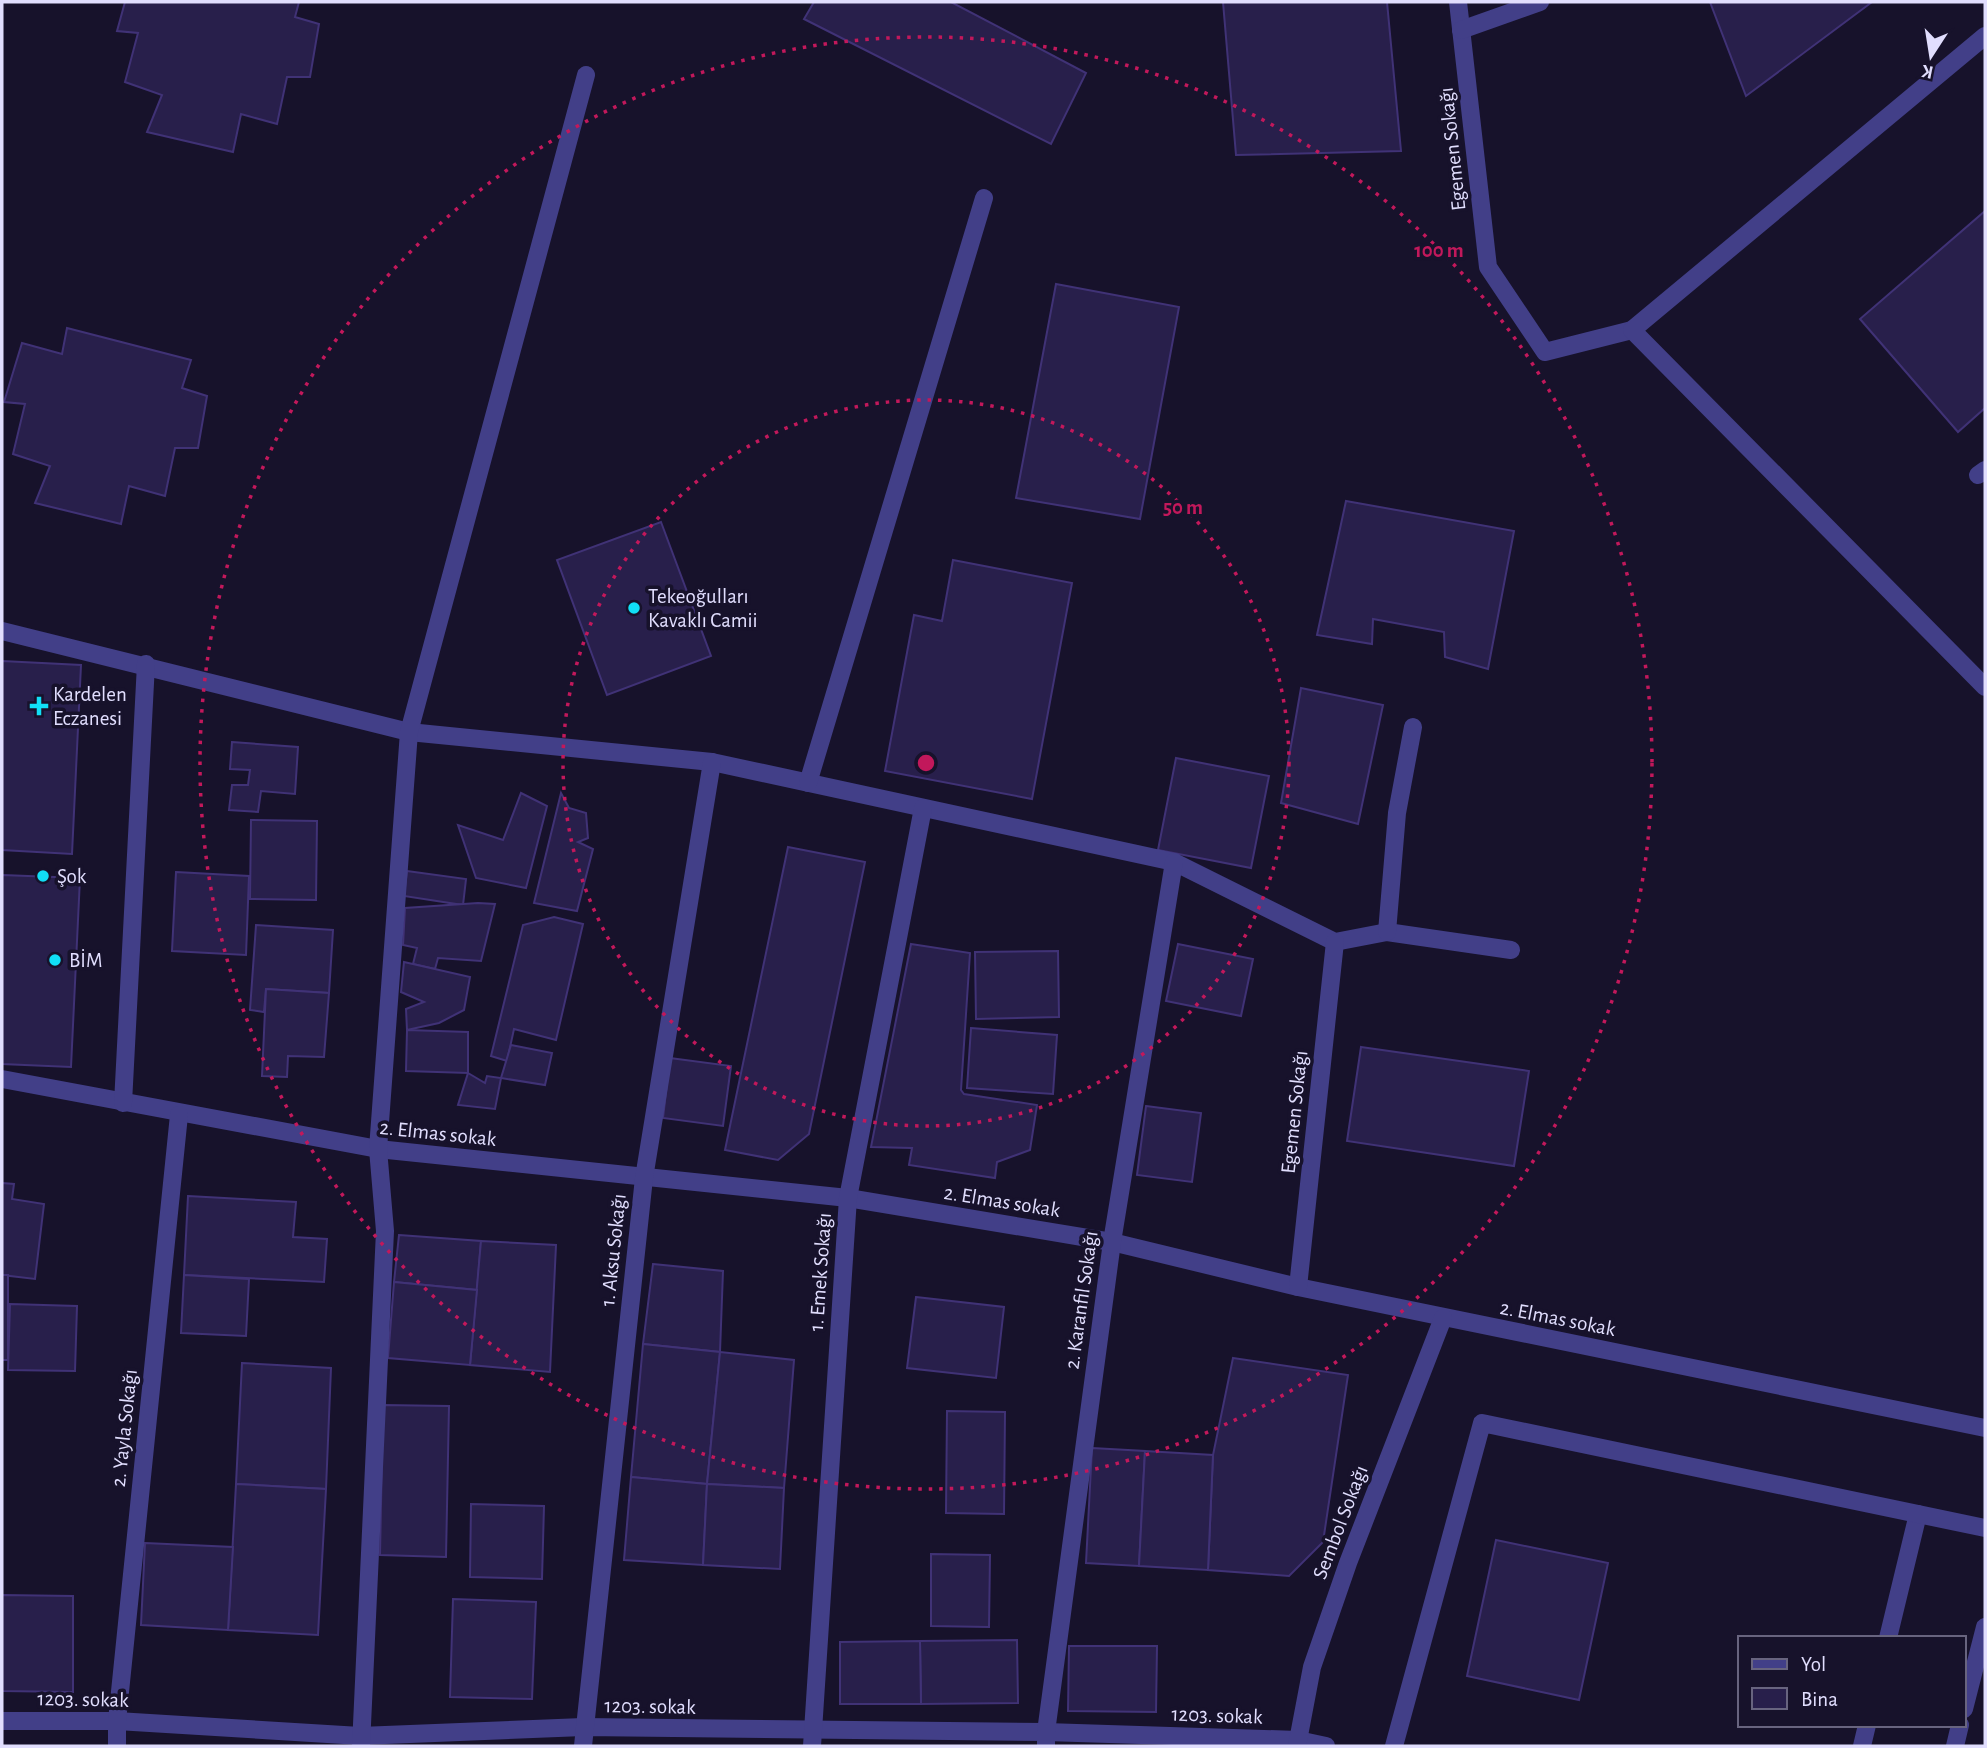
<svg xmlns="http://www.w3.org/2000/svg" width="1987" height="1748" viewBox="0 0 1987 1748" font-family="'Alegreya Sans',sans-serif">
<rect width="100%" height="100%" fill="#17122b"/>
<!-- building -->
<g fill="#281f4b" stroke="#403276" stroke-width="2">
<path d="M 125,2 L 299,2 L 295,17 L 319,24 L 310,77 L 287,77 L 277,124 L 241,114 L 233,152 L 147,132 L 162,95 L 125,82 L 138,33 L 117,31 Z"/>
<path d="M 814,2 L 951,2 L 1086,73 L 1051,144 L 804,19 Z"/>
<path d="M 1223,2 L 1387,2 L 1401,151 L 1236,155 Z"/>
<path d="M 1710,2 L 1872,2 L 1746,96 Z"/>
<path d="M 1985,211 L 1985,408 L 1958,432 L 1860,319 Z"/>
<path d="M 1056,284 L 1179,307 L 1140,519 L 1016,498 Z"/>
<path d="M 67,328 L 191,360 L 182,388 L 207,396 L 198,448 L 175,448 L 165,496 L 129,486 L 121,524 L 35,503 L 50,466 L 13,454 L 25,404 L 4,402 L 22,343 L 62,354 Z"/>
<path d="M 1346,501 L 1514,531 L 1488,669 L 1445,657 L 1444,632 L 1373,619 L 1372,644 L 1317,635 Z"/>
<path d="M 661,522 L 711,656 L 607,695 L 557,560 Z"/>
<path d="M 953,560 L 1072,583 L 1032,799 L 885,771 L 914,615 L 942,621 Z"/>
<path d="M 2,661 L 81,665 L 72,854 L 2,850 Z"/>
<path d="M 1301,688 L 1383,705 L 1358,824 L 1281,803 Z"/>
<path d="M 232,742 L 298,747 L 295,794 L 261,791 L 258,812 L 229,810 L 232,785 L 248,785 L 250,770 L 230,769 Z"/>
<path d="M 1176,758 L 1269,776 L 1251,868 L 1158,850 Z"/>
<path d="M 521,793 L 547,806 L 526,888 L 476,878 L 458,825 L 503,840 Z"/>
<path d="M 561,793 L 569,808 L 586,813 L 588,838 L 578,842 L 593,849 L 577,911 L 534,903 Z"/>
<path d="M 251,820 L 317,821 L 316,900 L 250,899 Z"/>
<path d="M 788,847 L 865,862 L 809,1134 L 778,1160 L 725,1150 Z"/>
<path d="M 407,871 L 466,879 L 463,905 L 404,896 Z"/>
<path d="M 176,872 L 249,876 L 246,955 L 172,951 Z"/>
<path d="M 2,875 L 80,878 L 71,1067 L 2,1064 Z"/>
<path d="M 478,903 L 495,904 L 481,961 L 438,958 L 435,969 L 413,964 L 417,948 L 403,945 L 405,908 Z"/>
<path d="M 554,917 L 583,924 L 556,1040 L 514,1029 L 507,1061 L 491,1056 L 523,925 Z"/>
<path d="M 256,925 L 333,930 L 329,993 L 266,989 L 264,1012 L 250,1010 Z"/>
<path d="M 911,944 L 970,953 L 961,1090 L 964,1094 L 1037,1105 L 1030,1150 L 997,1162 L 995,1178 L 909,1165 L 912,1148 L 871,1147 Z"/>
<path d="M 1178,944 L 1253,959 L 1241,1016 L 1166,1001 Z"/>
<path d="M 1058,951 L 1059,1017 L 976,1019 L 975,952 Z"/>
<path d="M 404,962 L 470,977 L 464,1010 L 439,1023 L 407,1030 L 406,1009 L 424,1002 L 401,992 Z"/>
<path d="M 266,989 L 329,993 L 324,1057 L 288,1056 L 287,1077 L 262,1076 Z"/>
<path d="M 971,1028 L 1057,1035 L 1053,1094 L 967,1088 Z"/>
<path d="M 407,1030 L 468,1032 L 468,1073 L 406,1071 Z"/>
<path d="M 511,1045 L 552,1053 L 545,1085 L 501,1078 Z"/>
<path d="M 1361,1047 L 1529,1071 L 1514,1166 L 1347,1141 Z"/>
<path d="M 670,1058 L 731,1066 L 723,1126 L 663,1118 Z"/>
<path d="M 468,1073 L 485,1083 L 487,1076 L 501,1078 L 495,1109 L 458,1105 Z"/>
<path d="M 1146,1106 L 1201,1113 L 1192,1182 L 1137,1175 Z"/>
<path d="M 2,1183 L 14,1184 L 12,1199 L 44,1204 L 35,1279 L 2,1275 Z"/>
<path d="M 188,1196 L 296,1202 L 293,1237 L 327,1239 L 324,1282 L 184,1275 Z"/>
<path d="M 399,1235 L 481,1241 L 477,1290 L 394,1282 Z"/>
<path d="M 481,1241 L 556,1245 L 550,1372 L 470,1365 Z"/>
<path d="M 653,1264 L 723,1271 L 720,1352 L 643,1344 Z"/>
<rect x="2" y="1275" width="6" height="85"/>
<path d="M 184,1275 L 249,1279 L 246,1336 L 181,1333 Z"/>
<path d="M 394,1282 L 477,1290 L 470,1365 L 388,1358 Z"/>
<path d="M 916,1297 L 1004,1307 L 996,1378 L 907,1368 Z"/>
<path d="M 10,1304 L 77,1306 L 75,1371 L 8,1370 Z"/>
<path d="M 643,1344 L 720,1352 L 707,1484 L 631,1477 Z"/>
<path d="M 720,1352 L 794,1360 L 784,1488 L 707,1484 Z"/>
<path d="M 1233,1358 L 1348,1375 L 1323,1542 L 1289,1576 L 1208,1570 L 1213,1455 Z"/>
<path d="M 242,1363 L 331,1368 L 326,1489 L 236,1484 Z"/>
<path d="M 383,1405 L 449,1406 L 446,1557 L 380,1555 Z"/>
<path d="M 947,1411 L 1005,1412 L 1004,1514 L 946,1513 Z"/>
<path d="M 1092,1448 L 1145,1451 L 1139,1566 L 1086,1563 Z"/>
<path d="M 1145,1451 L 1213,1455 L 1208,1570 L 1139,1566 Z"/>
<path d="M 631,1477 L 707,1484 L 703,1565 L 624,1560 Z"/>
<path d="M 236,1484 L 326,1489 L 318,1635 L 228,1630 Z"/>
<path d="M 707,1484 L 784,1488 L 780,1569 L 703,1565 Z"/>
<path d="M 471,1504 L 544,1506 L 542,1579 L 470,1577 Z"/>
<path d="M 1496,1540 L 1608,1563 L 1579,1700 L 1467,1676 Z"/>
<path d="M 145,1543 L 233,1547 L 228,1630 L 141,1625 Z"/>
<path d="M 931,1554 L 990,1555 L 989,1627 L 931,1626 Z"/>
<path d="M 2,1595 L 73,1596 L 73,1692 L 2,1691 Z"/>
<path d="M 453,1599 L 536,1602 L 532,1699 L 450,1697 Z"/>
<path d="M 1017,1640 L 1018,1703 L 921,1704 L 920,1641 Z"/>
<path d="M 920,1641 L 921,1704 L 840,1704 L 840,1642 Z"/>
<path d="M 1069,1646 L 1157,1646 L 1156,1712 L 1068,1711 Z"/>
</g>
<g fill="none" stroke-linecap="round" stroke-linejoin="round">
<!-- minor -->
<g stroke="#423f88" stroke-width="18">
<path d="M 1458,2 L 1488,267 L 1545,352 L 1632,330"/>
<path d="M 1461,30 L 1540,2"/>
<path d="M 1985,36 L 1632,330 L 1985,687"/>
<path d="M 1978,475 L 1985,470"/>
<path d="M 2,631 L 409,732 L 712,762 L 1174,862 L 1335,942 L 1387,932 L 1511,950"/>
<path d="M 808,783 L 984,198"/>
<path d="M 1387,932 L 1397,813 L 1413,727"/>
<path d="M 2,1079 L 378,1149 L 848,1198 L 1112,1242 L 1298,1287 L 1985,1428"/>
<path d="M 123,1103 L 146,664"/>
<path d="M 1298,1287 L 1335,942"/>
<path d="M 1888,1638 L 1918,1514"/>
<path d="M 1964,1709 L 1985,1627"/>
<path d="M 2,1721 L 117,1721 L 360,1736 L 583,1727 L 1046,1732 L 1298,1740 L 1326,1746"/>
<path d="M 117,1746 L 117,1721 L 179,1115"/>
<path d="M 361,1746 L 385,1231 L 378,1149 L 409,732 L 586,75"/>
<path d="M 583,1746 L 644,1178 L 712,762"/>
<path d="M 812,1746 L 848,1198 L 923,808"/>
<path d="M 1046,1746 L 1046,1732 L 1112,1242 L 1174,862"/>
<path d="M 1297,1746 L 1312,1667 L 1348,1563 L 1443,1318"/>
<path d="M 1394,1746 L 1482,1423 L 1985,1528"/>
<path d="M 1862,1746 L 1867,1725"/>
<path d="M 1955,1746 L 1960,1725"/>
</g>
</g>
<!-- distance rings -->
<g fill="none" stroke="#c2185b" stroke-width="3.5" stroke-dasharray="3.5 7">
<circle cx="926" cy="763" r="363"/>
<circle cx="926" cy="763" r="726"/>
</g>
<!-- markers -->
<g fill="#11dff6" stroke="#17122b" stroke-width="2.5">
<circle cx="634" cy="608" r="7"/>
<path d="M35.5 695.5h7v7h7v7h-7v7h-7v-7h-7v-7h7z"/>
<circle cx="43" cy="876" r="7"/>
<circle cx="55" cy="960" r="7"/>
</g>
<g text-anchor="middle" stroke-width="7" stroke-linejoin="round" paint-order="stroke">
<!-- street labels -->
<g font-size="21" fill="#e1defe" stroke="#17122b">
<text transform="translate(1452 149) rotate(-96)" y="7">Egemen Sokağı</text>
<text transform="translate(1294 1112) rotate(-84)" y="7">Egemen Sokağı</text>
<text transform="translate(438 1133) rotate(6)" y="7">2. Elmas sokak</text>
<text transform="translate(1002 1201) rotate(9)" y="7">2. Elmas sokak</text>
<text transform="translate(613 1250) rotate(-84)" y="7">1. Aksu Sokağı</text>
<text transform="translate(820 1272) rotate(-86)" y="7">1. Emek Sokağı</text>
<text transform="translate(1081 1300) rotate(-82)" y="7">2. Karanfil Sokağı</text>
<text transform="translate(1558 1318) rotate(11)" y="7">2. Elmas sokak</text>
<text transform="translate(124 1428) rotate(-84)" y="7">2. Yayla Sokağı</text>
<text transform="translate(1340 1522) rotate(-69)" y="7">Sembol Sokağı</text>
<text transform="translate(83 1699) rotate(1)" y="7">1203. sokak</text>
<text transform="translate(650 1706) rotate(1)" y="7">1203. sokak</text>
<text transform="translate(1217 1715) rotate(2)" y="7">1203. sokak</text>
</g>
<!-- poi labels -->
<g font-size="21" fill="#e1defe" stroke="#17122b" text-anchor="start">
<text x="648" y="603">Tekeoğulları<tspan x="648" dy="24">Kavaklı Camii</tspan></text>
<text x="53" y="701">Kardelen<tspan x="53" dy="24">Eczanesi</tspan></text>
<text x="57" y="883">Şok</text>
<text x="69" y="967">BİM</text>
</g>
</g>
<circle cx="926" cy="763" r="10" fill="#c2185b" stroke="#17122b" stroke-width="3.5"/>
<g font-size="21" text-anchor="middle" font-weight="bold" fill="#c2185b" stroke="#17122b" stroke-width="7" stroke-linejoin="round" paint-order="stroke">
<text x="1439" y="257">100 m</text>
<text x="1183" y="514">50 m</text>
</g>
<!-- border -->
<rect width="1987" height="1748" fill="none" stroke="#e1defe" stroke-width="7"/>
<!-- legend -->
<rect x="1738" y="1636" width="228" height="91" fill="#17122b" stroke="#68647f" stroke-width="2"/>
<rect x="1752" y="1659" width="35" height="10" fill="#423f88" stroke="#68647f" stroke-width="2"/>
<text x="1801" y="1671" font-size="21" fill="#e1defe">Yol</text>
<rect x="1752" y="1688" width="35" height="21" fill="#281f4b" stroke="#68647f" stroke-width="2"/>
<text x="1801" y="1706" font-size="21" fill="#e1defe">Bina</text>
<!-- north arrow -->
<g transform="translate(1931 56) rotate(192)" stroke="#17122b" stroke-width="5" paint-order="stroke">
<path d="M0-5L12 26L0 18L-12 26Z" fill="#e1defe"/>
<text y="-10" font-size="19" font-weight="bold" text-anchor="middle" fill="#e1defe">K</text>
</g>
</svg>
